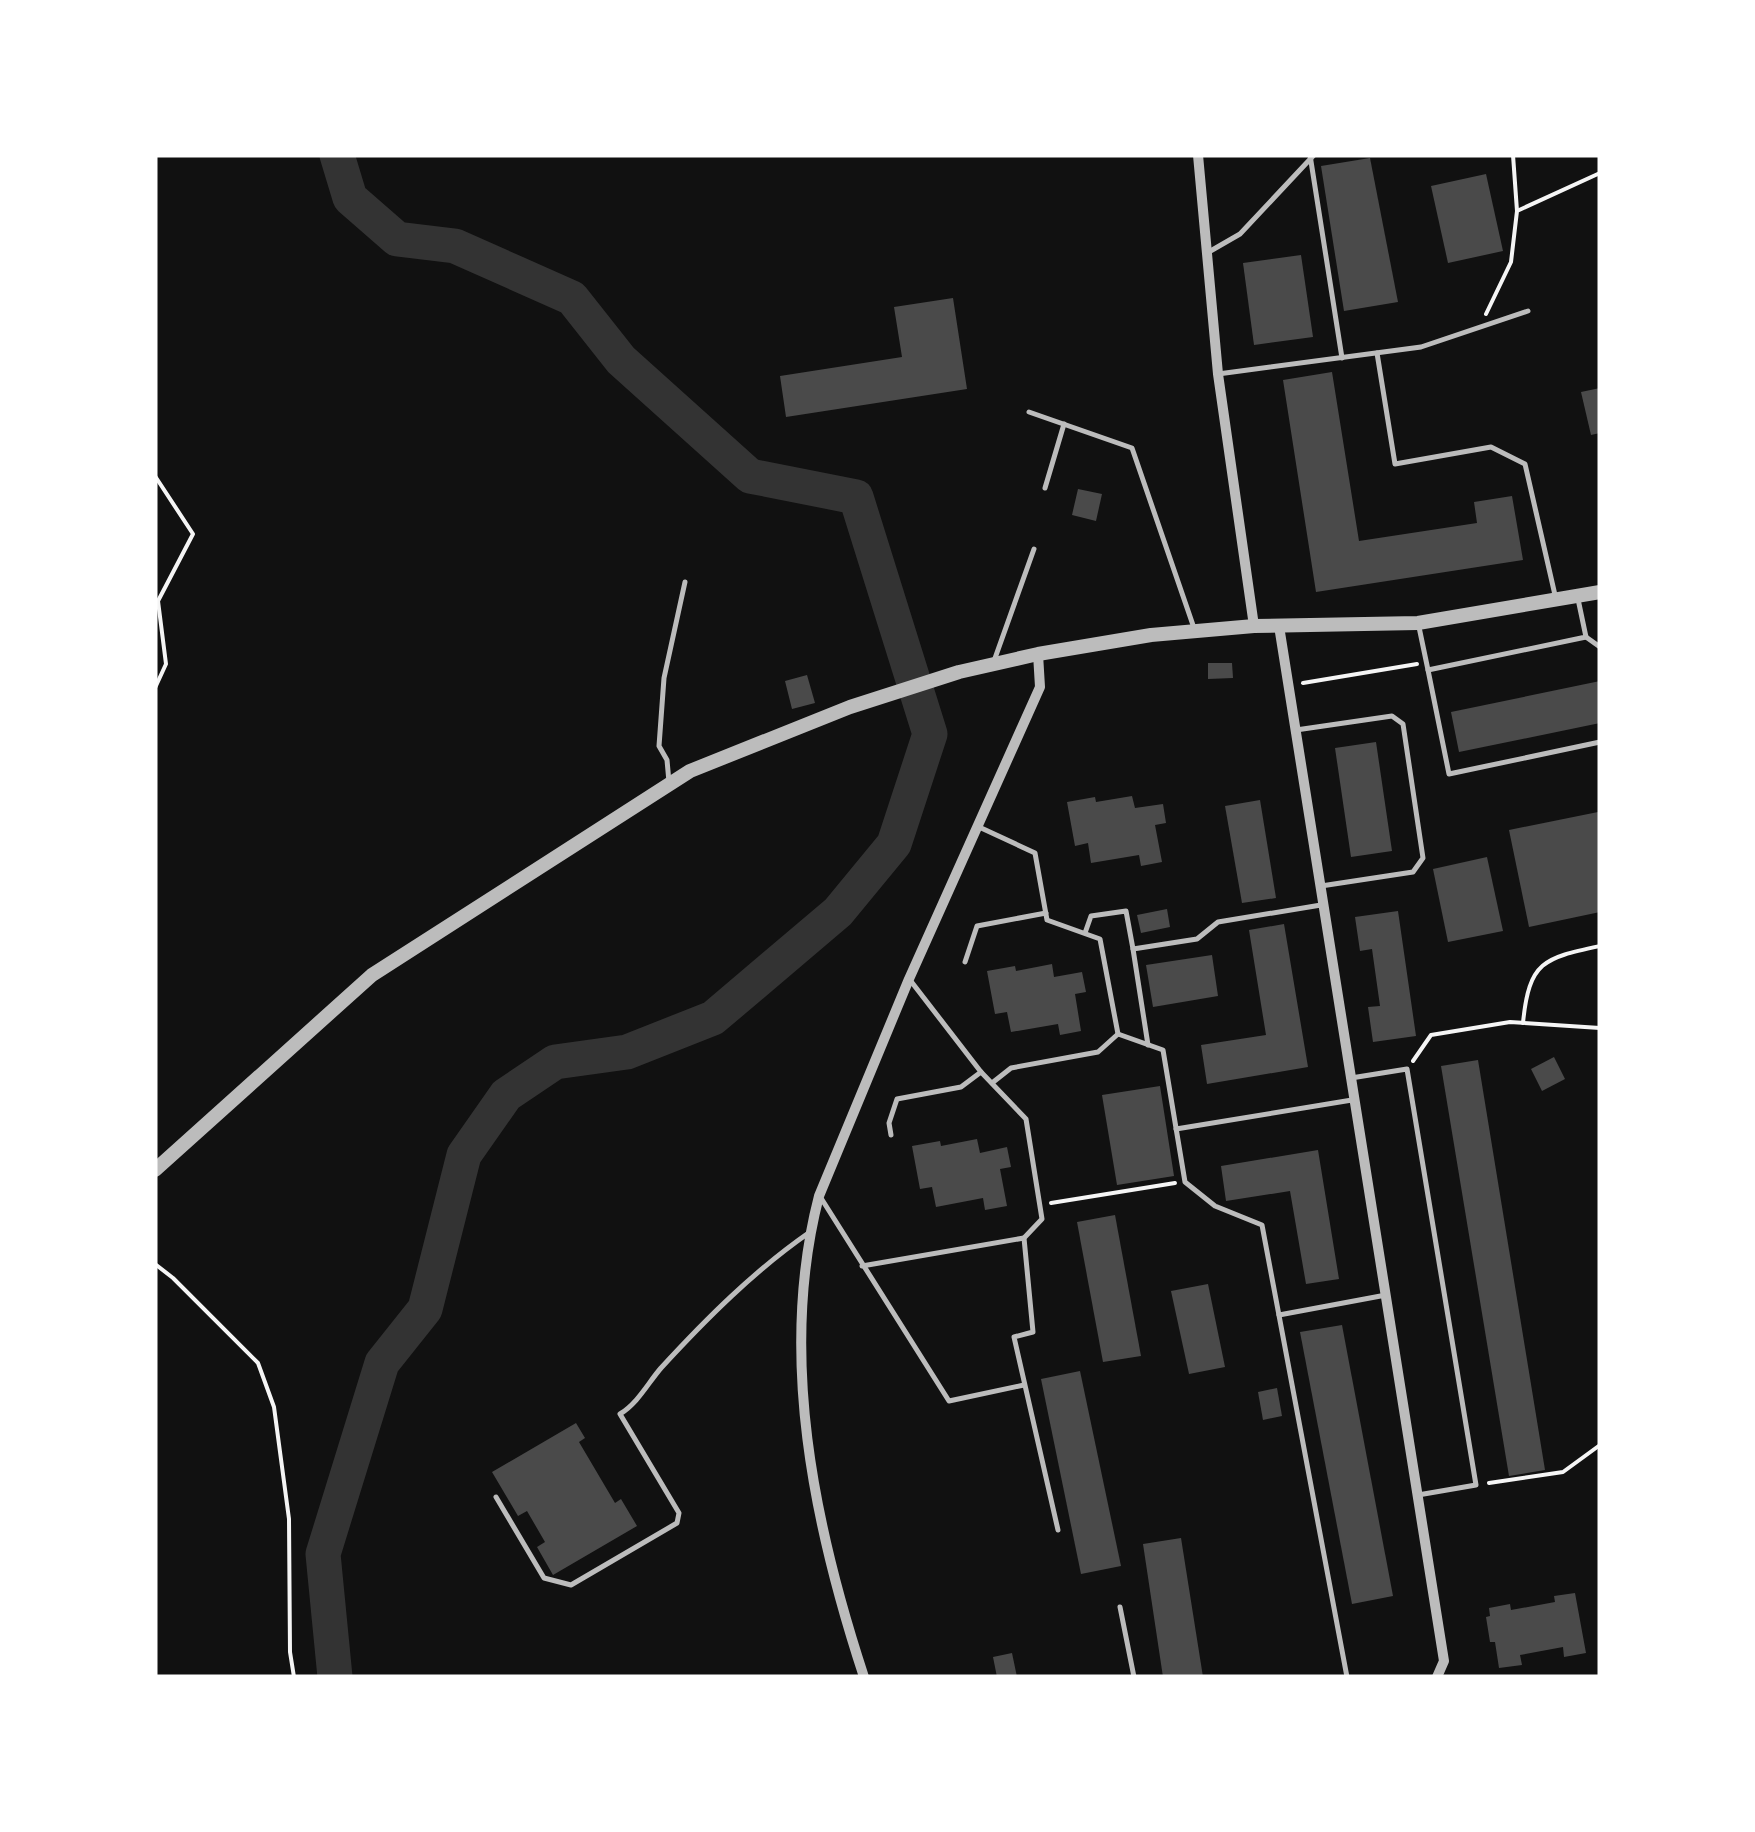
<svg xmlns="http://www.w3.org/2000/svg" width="1755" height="1832" viewBox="0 0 1755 1832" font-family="'Crimson Pro',serif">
<rect width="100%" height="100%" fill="#111"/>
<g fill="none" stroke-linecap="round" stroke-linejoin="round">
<!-- river -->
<path stroke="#333" stroke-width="35" d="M 335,1677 L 323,1554 L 382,1363 L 425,1309 L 464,1155 L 506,1095 L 555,1062 L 627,1052 L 713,1018 L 838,912 L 894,844 L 930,734 L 856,497 L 750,476 L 621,360 L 572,298 L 455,246 L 397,239 L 350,198 L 337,155"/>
</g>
<!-- building -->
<g fill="#4a4a4a">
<path d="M 1370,158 L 1398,302 L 1344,311 L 1321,166 Z"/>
<path d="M 1486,174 L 1503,251 L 1448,263 L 1431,186 Z"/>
<path d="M 1301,255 L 1313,337 L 1254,345 L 1243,263 Z"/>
<path d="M 953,298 L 967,389 L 786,417 L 780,376 L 902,357 L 894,307 Z"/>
<path d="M 1332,372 L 1359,541 L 1477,523 L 1474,502 L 1512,496 L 1523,560 L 1316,592 L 1283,380 Z"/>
<path d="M 1600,388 L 1600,433 L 1591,435 L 1581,392 Z"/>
<path d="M 1078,489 L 1102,494 L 1096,521 L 1072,515 Z"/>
<path d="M 1208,663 L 1232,663 L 1233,678 L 1208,679 Z"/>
<path d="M 807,675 L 815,703 L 792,709 L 785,681 Z"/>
<path d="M 1600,681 L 1600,723 L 1459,752 L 1451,712 Z"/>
<path d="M 1376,742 L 1392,851 L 1351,857 L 1335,748 Z"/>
<path d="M 1132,796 L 1135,808 L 1163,804 L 1166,823 L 1155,825 L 1162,862 L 1141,866 L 1139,855 L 1091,863 L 1088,843 L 1075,846 L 1067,802 L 1095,797 L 1096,802 Z"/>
<path d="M 1260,800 L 1276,898 L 1242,903 L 1225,806 Z"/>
<path d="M 1598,812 L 1600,912 L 1529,927 L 1509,830 Z"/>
<path d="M 1487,857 L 1503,931 L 1448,942 L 1433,869 Z"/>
<path d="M 1167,909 L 1170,927 L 1141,933 L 1137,915 Z"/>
<path d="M 1398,911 L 1416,1036 L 1373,1042 L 1368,1007 L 1380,1006 L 1372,949 L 1360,951 L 1355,917 Z"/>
<path d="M 1284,924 L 1308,1067 L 1207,1084 L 1201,1045 L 1266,1035 L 1249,930 Z"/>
<path d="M 1212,955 L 1218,996 L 1153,1007 L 1146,965 Z"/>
<path d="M 1052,964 L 1054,977 L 1082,972 L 1086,992 L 1075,994 L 1081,1031 L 1060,1035 L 1058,1024 L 1011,1032 L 1007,1012 L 995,1014 L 987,971 L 1015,966 L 1016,971 Z"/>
<path d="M 1554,1057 L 1565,1079 L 1542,1091 L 1531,1069 Z"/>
<path d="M 1478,1060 L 1545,1470 L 1509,1476 L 1441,1066 Z"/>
<path d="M 1160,1086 L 1174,1176 L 1117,1185 L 1102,1095 Z"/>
<path d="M 977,1139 L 980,1153 L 1007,1147 L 1011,1167 L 1000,1169 L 1007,1206 L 985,1210 L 983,1198 L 936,1207 L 932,1187 L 920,1189 L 912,1146 L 940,1141 L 941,1146 Z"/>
<path d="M 1318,1150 L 1339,1279 L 1306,1284 L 1290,1191 L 1226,1201 L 1221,1166 Z"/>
<path d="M 1115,1215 L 1141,1356 L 1103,1362 L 1077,1222 Z"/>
<path d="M 1208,1284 L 1225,1367 L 1189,1374 L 1171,1291 Z"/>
<path d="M 1342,1325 L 1393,1596 L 1352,1604 L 1300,1332 Z"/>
<path d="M 1080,1371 L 1121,1566 L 1081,1574 L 1041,1379 Z"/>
<path d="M 1277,1388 L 1282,1416 L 1263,1420 L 1258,1392 Z"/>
<path d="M 576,1423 L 585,1438 L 579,1442 L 615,1503 L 621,1499 L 637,1526 L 553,1575 L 537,1547 L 545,1542 L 527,1511 L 518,1516 L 492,1472 Z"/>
<path d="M 1181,1538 L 1203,1677 L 1163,1677 L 1143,1544 Z"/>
<path d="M 1575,1593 L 1586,1653 L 1564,1657 L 1563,1647 L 1520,1655 L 1522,1665 L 1499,1668 L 1495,1642 L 1490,1642 L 1486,1617 L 1490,1616 L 1489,1608 L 1510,1604 L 1511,1610 L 1555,1602 L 1554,1596 Z"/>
<path d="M 1012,1653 L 1017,1677 L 997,1677 L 993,1657 Z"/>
</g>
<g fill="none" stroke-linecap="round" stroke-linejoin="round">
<!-- path -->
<g stroke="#f5f5f5" stroke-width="4">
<path d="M 1513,155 L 1517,211"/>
<path d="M 1486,314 L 1511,262 L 1517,211 L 1600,173"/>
<path d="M 155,476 L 193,534 L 158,601 L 166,664 L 155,688"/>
<path d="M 1303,683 L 1417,664"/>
<path d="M 1523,1023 C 1529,961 1544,958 1600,946"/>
<path d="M 1413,1061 L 1431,1035 L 1510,1022 L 1600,1028"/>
<path d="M 1051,1203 L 1175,1183"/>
<path d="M 155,1264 L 173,1278 L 258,1363 L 274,1407 L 289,1519 L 290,1652 L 294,1677"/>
<path d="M 1489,1483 L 1563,1472 L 1600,1445"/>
</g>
<!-- service -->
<g stroke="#bcbcbc" stroke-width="5">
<path d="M 1310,155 L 1342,358"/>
<path d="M 1207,253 L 1240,234 L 1314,155"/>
<path d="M 1377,353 L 1395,464 L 1491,447 L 1525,464 L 1555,595"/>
<path d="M 1218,374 L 1421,347 L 1528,311"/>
<path d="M 1029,412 L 1132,448 L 1194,628"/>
<path d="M 1045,488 L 1064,424"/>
<path d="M 1419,627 L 1428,670 L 1586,637 L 1578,599"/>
<path d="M 1586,637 L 1600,647"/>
<path d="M 994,661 L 1034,549"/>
<path d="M 1428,670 L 1449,774 L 1600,742"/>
<path d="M 1296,730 L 1392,716 L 1403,724 L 1423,858 L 1413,872 L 1321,886"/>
<path d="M 669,782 L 667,760 L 659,746 L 664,678 L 685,582"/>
<path d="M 979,827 L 1035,853 L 1047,920 L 1100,939 L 1118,1034 L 1163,1050 L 1185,1182 L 1215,1206 L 1262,1225 L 1347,1677"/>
<path d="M 1085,933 L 1091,916 L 1126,911 L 1133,949 L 1197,939 L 1218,922 L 1321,905"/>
<path d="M 1133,949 L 1148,1045"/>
<path d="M 965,962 L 977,926 L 1046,913"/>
<path d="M 910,980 L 981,1072 L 1026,1119 L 1042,1219 L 1024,1238 L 1033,1332 L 1014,1337 L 1058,1530"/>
<path d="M 1351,1078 L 1407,1069 L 1476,1485 L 1418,1495"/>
<path d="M 992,1083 L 1011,1068 L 1098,1052 L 1118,1034"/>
<path d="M 1176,1129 L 1352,1100"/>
<path d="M 891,1135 L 889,1123 L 897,1099 L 961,1087 L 981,1072"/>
<path d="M 821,1198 L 949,1401 L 1024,1385"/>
<path d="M 862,1266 L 1024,1238"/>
<path d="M 1279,1315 L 1386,1295"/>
<path d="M 496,1497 L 544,1578 L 571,1585 L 677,1523 L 679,1513 L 620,1414 C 638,1403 648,1383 661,1368 C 706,1319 755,1270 810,1232"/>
<path d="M 1120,1607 L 1134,1677"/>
</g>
<!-- minor -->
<g stroke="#bcbcbc" stroke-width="10">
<path d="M 1198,155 L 1218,374 L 1254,626"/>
<path d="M 1279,626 L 1444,1661 L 1437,1677"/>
<path d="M 864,1677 C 814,1525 778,1354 819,1196 L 909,979 L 1040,687 L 1038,654"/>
</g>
<!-- tertiary -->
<path stroke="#bcbcbc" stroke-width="14" d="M 155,1170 L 372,975 L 690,771 L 850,707 L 959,672 L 1038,654 L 1151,635 L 1254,626 L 1418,623 L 1600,592"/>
</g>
<!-- border -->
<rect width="1755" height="1832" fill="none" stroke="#ffffff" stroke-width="315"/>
</svg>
